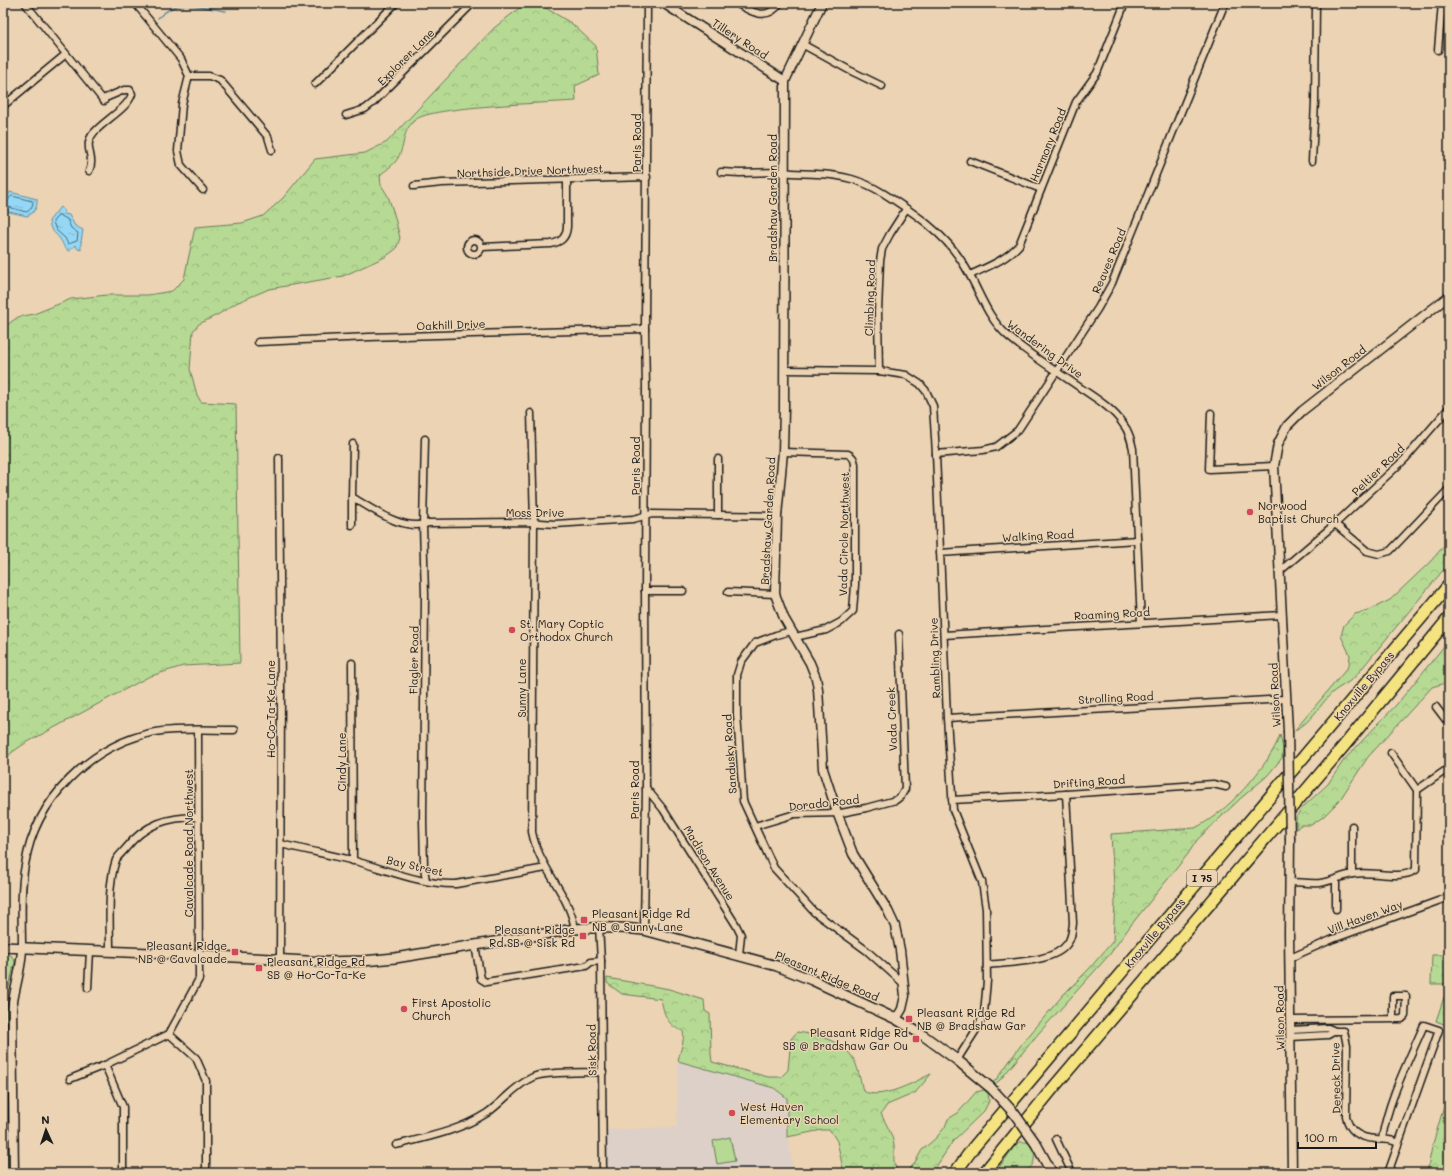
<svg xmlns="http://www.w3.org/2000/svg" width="1452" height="1176" viewBox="0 0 1452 1176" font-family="Mali,sans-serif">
<defs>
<pattern id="forest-crowns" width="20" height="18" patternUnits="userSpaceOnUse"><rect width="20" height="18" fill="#b6da94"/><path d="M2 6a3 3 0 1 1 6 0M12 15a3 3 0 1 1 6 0" fill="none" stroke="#9cba7f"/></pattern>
<pattern id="water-ripples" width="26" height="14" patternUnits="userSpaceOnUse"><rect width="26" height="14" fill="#94d8f6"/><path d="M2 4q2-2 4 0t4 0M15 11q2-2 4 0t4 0" fill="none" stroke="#7fb9d2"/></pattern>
</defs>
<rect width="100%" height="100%" fill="#ebd3b3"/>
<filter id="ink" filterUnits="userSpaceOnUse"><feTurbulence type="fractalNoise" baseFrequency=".025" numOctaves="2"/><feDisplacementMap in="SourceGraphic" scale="8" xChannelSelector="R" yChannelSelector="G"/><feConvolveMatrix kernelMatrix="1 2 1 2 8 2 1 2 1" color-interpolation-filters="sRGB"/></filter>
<g filter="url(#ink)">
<!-- built -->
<path fill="#dcd0c8" d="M 678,1061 L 774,1088 L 787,1098 L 786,1131 L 794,1173 L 607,1173 L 606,1130 L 677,1127 Z"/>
<!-- forest -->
<g fill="url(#forest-crowns)" stroke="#697b58">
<path d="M 539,4 L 571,23 L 596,46 L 599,75 L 575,86 L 576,101 C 550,103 430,106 415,120 C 401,132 406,144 398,158 C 394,165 386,170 380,175 L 381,185 L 388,196 L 394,214 L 400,238 L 396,249 L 385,257 L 343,276 L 269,289 L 236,303 L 219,314 L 199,324 L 193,331 L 190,369 L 197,395 L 201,402 L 236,404 L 240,663 L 183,666 L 148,677 L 24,744 L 11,753 L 3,763 L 3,328 L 18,317 L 34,314 L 71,299 L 107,295 L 148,295 L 172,291 L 184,279 L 195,227 L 242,223 L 263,216 L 283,198 L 315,159 L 365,153 L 387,142 L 494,28 L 522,6 Z"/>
<path d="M 1449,540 L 1449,563 L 1354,678 C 1348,683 1339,687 1333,692 C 1320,704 1311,723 1295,730 L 1349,666 L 1350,655 L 1341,636 L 1344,625 L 1355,614 L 1367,611 L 1390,600 L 1430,562 Z"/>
<path d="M 1449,640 L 1449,683 L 1445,683 L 1432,687 L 1368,757 L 1339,801 L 1323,817 L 1311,825 L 1300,825 L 1296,830 L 1296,817 L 1304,806 L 1328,784 L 1344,760 L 1397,704 Z"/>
<path d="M 1280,735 L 1283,748 L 1282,758 L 1267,776 L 1241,798 L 1197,840 L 1188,854 L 1131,925 L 1110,954 L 1038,1034 L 1000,1080 L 995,1084 L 992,1083 L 996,1080 L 1021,1045 L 1063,995 L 1089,969 L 1113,941 L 1115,903 L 1111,834 L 1195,828 C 1223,814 1249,786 1267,760 C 1272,752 1277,744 1280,735 Z"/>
<path d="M 3,954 L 11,955 L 15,962 L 6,998 L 6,1036 L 3,1043 Z"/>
<path d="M 1432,955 L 1447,955 L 1446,984 L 1431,984 Z"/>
<path d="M 607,978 L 669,989 L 704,1000 L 705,1011 L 710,1014 L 711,1054 L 712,1062 L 768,1077 L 781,1077 L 788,1070 L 791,1039 L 797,1032 C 817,1035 841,1040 853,1058 C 857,1063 861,1083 863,1091 C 881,1101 914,1082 931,1074 L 915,1093 L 887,1105 L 881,1114 C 886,1124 893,1135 894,1146 C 895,1158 891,1161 899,1173 L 844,1173 L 837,1141 L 830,1130 L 822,1130 L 787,1137 L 787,1098 L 774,1088 L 678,1061 C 680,1050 685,1041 683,1031 C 667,1026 664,1014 661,999 L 622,994 L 607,983 Z"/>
<path d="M 1444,997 L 1449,998 L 1449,1026 L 1436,1021 Z"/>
<path d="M 3,1058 L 7,1065 L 8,1173 L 3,1173 Z"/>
<path d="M 1449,1089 L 1449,1173 L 1427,1173 L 1432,1147 Z"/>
<path d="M 984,1090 L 988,1093 L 989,1101 L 984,1111 L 953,1141 L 932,1173 L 904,1173 L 906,1172 L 914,1164 L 922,1150 L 936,1138 L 945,1127 L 948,1119 L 958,1113 L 976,1092 Z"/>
<path d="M 1019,1142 C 1022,1142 1024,1142 1026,1142 C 1037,1145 1037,1166 1027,1170 C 1017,1174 1006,1173 995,1173 L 1014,1147 Z"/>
</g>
<!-- garden -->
<path fill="#b6da94" stroke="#697b58" d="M 730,1137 L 735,1161 L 717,1164 L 713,1141 Z"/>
<!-- water -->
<g fill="url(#water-ripples)" stroke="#648d9f">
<path d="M 10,192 L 37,199 C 38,206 34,214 27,216 L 5,211 L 3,209 L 3,203 Z"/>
<path d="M 60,207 L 64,210 L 64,214 L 69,215 L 75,226 L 83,230 C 82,237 80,244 81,250 L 78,249 L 75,245 L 70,251 C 63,249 64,244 60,239 C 54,231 50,231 49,221 Z"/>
</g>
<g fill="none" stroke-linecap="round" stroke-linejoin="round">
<!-- shore -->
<g stroke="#4c6773" stroke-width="1">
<path d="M 12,196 L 32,201 L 33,203 C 32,207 30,211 26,212 L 5,206 L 5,203 Z"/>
<path d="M 59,215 L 67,219 L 71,228 L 78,233 L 77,241 L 68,244 L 65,238 L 56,230 L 53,222 Z"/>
</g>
<!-- stream -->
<path stroke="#648d9f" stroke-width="1.5" d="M 158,18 C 163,14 169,8 176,6 C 189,2 212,9 226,11"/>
<!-- minor casing -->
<g stroke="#1c1c1c" stroke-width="9">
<g id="minor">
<path d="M 25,3 L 104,101"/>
<path d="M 135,3 L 181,59 L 189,76 L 182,104 L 178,151 L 181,165 L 203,190"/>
<path d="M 736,3 C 751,12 767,22 780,3"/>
<path d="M 802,44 L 849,70 L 882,86"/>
<path d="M 1438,50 L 1442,3"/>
<path d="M 189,76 L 209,76 L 220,80 L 268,137 L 272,150"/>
<path d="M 315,84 L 396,3"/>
<path d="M 3,106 L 66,54"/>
<path d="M 346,115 L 365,109 L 374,102 L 473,3"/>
<path d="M 970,161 L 1041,189"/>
<path d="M 1312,161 L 1315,102 L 1316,3"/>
<path d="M 89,171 C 96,157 83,148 92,135 C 102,121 127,110 132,94 L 130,90 L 124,90 L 103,99"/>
<path d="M 721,172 L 740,173 L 784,172 C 795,174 806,173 817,174 C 843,175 861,180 883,193 C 913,212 946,234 964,265 C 979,289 986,317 1008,336 C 1031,356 1058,372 1082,389 C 1097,399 1113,409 1123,424 C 1129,431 1131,440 1133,449 L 1141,623"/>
<path d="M 414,186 L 442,183 L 647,177"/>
<circle cx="474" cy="247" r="7"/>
<path d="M 482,247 L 551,244 C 561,242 566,238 567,227 L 567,180"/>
<path d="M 970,275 C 987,267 1006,260 1019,245 L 1076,102 L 1097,73 L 1125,3"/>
<path d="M 258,342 L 369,337 L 645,329"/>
<path d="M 784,370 L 879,371 L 906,375 L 920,384 L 926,391 L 933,406 L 936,454 L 947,718 L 953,810 L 982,882 L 986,909 L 987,981 L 984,1013 L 978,1027 L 957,1060"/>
<path d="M 879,371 L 878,312 L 880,261 L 882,249 L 890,234 L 906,209"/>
<path d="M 531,413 L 534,522 L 532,832 C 539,868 569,893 575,929"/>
<path d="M 1211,413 L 1209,469 L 1274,466"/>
<path d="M 425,439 L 423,525 L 425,595 L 423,820 L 424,867 L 426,881"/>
<path d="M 353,444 L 352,497 C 374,510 403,532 429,523 L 527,522 L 555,524 L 633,519 L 652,514 L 777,516"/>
<path d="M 783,452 L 848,454 C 853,456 854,459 855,464 L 855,585 L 853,611 L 841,622 L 826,630 L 795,637"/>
<path d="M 936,454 L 983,450 L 996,447 L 1018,430 L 1098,308 L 1112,283 L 1225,3"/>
<path d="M 279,458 L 281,688 L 280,960"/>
<path d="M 718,515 L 718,459"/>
<path d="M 1335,524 L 1367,551 L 1379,554 L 1390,551 L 1449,489"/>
<path d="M 352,525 L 352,497"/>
<path d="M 940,553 L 1137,540"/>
<path d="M 1280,571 L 1335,524 L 1405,459 L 1449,408"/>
<path d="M 645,591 L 683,591"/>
<path d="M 728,592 L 775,594"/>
<path d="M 791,631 L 776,635 L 755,643 L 741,662 L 737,675 L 737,714 L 743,801 L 774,868 L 814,912 L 866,950 L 904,984"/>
<path d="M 944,635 L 1282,615"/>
<path d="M 352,663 L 353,861"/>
<path d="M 1436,707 L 1449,724"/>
<path d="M 947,718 L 1286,699"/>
<path d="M 1391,753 L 1417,790"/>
<path d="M 646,788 L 663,809 L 736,925 L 741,935 L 739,955"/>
<path d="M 952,800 L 1066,794 L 1213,784 L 1226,787"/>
<path d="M 755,826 L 795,814 L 841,813 L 866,808 L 896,800 L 901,796 L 905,789 L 899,634"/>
<path d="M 1352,826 L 1352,874"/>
<path d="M 281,844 C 305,850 331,855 355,861 C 388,870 422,885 456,884 L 546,868"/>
<path d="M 1336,879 L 1336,909"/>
<path d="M 1290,882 C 1299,882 1310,884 1320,883 C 1332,881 1342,876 1353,874 C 1372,870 1398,881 1416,870 L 1417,790 L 1449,768"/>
<path d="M 599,926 L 601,961 L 603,1173"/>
<path d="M 644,930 L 646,788 L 645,591 L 646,388 L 645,329 L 647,3"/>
<path d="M 475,945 L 481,979 L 486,982 L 586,966 L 591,962 L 601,961"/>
<path d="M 22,947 C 22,920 20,892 25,865 C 35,800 90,745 155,732 C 181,728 208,730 234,730"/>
<path d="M 110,951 C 110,924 107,886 116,860 C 118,856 123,852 126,848 C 145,824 168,817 198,817"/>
<path d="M 1290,958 L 1333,939 L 1449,897"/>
<path d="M 987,965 C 1009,962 1054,963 1067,944 C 1072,938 1072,931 1073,923 L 1066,794"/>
<path d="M 88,988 L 90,951"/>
<path d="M 1291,1020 L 1402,1019 L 1405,1016 L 1406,996 L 1393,996 L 1393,1019"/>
<path d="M 1291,1030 L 1328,1028 L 1335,1031"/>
<path d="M 169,1034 L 196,1058 L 206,1081 L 206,1173"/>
<path d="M 1291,1037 L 1328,1035 L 1335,1031 L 1344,1031 L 1347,1046 L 1346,1116 C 1349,1132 1360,1138 1376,1139 C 1380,1140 1385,1139 1389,1140 C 1392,1140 1396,1142 1398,1143"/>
<path d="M 105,1065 L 123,1107 L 123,1173"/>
<path d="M 70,1079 L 105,1065 L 169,1034 L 199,979 L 198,730"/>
<path d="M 1056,1139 L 1072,1173"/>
<path d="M 1382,1139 C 1388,1100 1408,1062 1424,1025 L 1439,1030 L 1388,1173"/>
<path d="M 396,1145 C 428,1137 459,1131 487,1113 C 503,1102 515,1085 533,1077 C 548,1071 585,1073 603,1072"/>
</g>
</g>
<!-- tertiary casing -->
<g stroke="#1c1c1c" stroke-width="11">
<g id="tertiary">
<path d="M 663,3 L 785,81"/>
<path d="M 822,3 L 785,81 L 784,408 L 783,452 L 777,516 L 775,594 L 784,618 L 810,663 L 816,678 L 818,689 L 823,769 L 837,812 L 853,854 L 888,911 L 895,926 L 900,950 L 905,996 L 902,1009 L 896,1019"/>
<path d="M 1288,731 L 1274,466 L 1278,444 L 1287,426 L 1302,411 L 1449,296"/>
<path d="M 1290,839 L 1289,933 L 1292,1173"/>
<path d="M 14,1173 L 12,1009 C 14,988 22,969 22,947"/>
</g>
</g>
<!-- secondary casing -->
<g stroke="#1c1c1c" stroke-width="12">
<g id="secondary">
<path d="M 3,947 L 200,955 L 324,962 L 363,961 L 395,958 L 575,929 C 598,927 620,927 644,930 L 777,966 L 812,980 L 896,1019 L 924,1036 L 957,1060 L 991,1088"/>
<path d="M 1036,1144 L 1052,1173"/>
</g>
</g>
<!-- motorway casing -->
<g stroke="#1c1c1c" stroke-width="14">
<g id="motorway">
<path d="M 955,1173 L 973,1148 L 1449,585"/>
<path d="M 984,1173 L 1053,1088 L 1343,747 L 1449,618"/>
</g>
</g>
<!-- minor -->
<use href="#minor" stroke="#ebd3b3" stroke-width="6"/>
<!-- tertiary -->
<use href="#tertiary" stroke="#ebd3b3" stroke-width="8"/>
<!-- secondary -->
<use href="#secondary" stroke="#ebd3b3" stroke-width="9"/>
<!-- motorway -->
<use href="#motorway" stroke="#f5e382" stroke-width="11"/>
<!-- tertiary-bridge casing -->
<g stroke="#1c1c1c" stroke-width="11" stroke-linecap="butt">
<path id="tertiary-bridge" d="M 1288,731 L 1290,839"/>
</g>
<!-- secondary-bridge casing -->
<g stroke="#1c1c1c" stroke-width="12" stroke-linecap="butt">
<path id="secondary-bridge" d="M 991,1088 L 1014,1113 L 1036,1144"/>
</g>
<!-- tertiary-bridge -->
<use href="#tertiary-bridge" stroke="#ebd3b3" stroke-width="8"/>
<!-- secondary-bridge -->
<use href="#secondary-bridge" stroke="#ebd3b3" stroke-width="9"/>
</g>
</g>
<!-- markers -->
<g fill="#d1495b" stroke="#ebd3b3" stroke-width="1.5">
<circle cx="1250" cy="512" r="4"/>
<circle cx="512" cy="630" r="4"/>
<rect x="580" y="916" width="8" height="8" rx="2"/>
<rect x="579" y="932" width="8" height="8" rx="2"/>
<rect x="231" y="948" width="8" height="8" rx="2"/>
<rect x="255" y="964" width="8" height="8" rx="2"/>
<circle cx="404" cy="1009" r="4"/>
<rect x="905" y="1015" width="8" height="8" rx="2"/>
<rect x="912" y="1035" width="8" height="8" rx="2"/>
<circle cx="732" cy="1113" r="4"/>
</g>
<g text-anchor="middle" stroke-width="3" stroke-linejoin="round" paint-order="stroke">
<!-- shield labels -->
<rect fill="#ebd3b3" stroke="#5a5349" stroke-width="1" x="1187" y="870" width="30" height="16" rx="3"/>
<g font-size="10" font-weight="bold" fill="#1c1c1c">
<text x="1202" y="882">I 75</text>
</g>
<!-- street labels -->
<g font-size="11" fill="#1c1c1c" stroke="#ebd3b3">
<text transform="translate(740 39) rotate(33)" y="4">Tillery Road</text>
<text transform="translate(406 57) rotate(-45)" y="4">Explorer Lane</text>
<text transform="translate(637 143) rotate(-90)" y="4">Paris Road</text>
<text transform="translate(1048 145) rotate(-68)" y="4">Harmony Road</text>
<text transform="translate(530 171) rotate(-2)" y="4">Northside Drive Northwest</text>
<text transform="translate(773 198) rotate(-90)" y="4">Bradshaw Garden Road</text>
<text transform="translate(1109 261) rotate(-67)" y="4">Reaves Road</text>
<text transform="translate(870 298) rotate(-88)" y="4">Climbing Road</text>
<text transform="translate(451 325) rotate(-2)" y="4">Oakhill Drive</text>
<text transform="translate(1045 349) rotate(36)" y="4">Wandering Drive</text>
<text transform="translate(1339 368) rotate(-38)" y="4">Wilson Road</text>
<text transform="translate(636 466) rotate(-90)" y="4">Paris Road</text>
<text transform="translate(1378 470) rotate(-44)" y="4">Peltier Road</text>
<text x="535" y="517">Moss Drive</text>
<text transform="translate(768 521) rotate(-87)" y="4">Bradshaw Garden Road</text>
<text transform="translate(844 534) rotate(-89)" y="4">Vada Circle Northwest</text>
<text transform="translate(1038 536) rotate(-3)" y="4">Walking Road</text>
<text transform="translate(1112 614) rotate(-3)" y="4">Roaming Road</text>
<text transform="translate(935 658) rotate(-92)" y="4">Rambling Drive</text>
<text transform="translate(414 660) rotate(-89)" y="4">Flagler Road</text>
<text transform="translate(1364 686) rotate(-50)" y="4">Knoxville Bypass</text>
<text transform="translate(522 688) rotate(-90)" y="4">Sunny Lane</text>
<text transform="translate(1275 695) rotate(-93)" y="4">Wilson Road</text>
<text transform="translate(1116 698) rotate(-3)" y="4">Strolling Road</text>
<text transform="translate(271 709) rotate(-90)" y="4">Ho-Co-Ta-Ke Lane</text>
<text transform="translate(892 719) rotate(-92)" y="4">Vada Creek</text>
<text transform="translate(730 754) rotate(-94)" y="4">Sandusky Road</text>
<text transform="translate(342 762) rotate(-90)" y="4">Cindy Lane</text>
<text transform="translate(1089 782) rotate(-4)" y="4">Drifting Road</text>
<text transform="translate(635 790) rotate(-90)" y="4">Paris Road</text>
<text transform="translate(824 803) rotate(-6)" y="4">Dorado Road</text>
<text transform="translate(189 843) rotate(-90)" y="4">Cavalcade Road Northwest</text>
<text transform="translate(709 863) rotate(58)" y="4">Madison Avenue</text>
<text transform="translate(415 866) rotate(13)" y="4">Bay Street</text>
<text transform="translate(1365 917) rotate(-20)" y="4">Vill Haven Way</text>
<text transform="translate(1155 933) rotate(-50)" y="4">Knoxville Bypass</text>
<text transform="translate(827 976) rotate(23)" y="4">Pleasant Ridge Road</text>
<text transform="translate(1280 1018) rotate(-91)" y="4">Wilson Road</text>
<text transform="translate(592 1050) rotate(-91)" y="4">Sisk Road</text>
<text transform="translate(1336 1078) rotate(-91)" y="4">Dereck Drive</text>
</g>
<!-- poi labels -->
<g font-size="11" fill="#1c1c1c" stroke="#ebd3b3" text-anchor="start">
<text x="1258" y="510">Norwood<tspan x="1258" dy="13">Baptist Church</tspan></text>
<text x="520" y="628">St. Mary Coptic<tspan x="520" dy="13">Orthodox Church</tspan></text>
<text x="592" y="918">Pleasant Ridge Rd<tspan x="592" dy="13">NB @ Sunny Lane</tspan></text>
<text x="575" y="934" text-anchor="end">Pleasant Ridge<tspan x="575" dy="13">Rd SB @ Sisk Rd</tspan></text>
<text x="227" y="950" text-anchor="end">Pleasant Ridge<tspan x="227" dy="13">NB @ Cavalcade</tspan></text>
<text x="267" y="966">Pleasant Ridge Rd<tspan x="267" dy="13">SB @ Ho-Co-Ta-Ke</tspan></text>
<text x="412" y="1007">First Apostolic<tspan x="412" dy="13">Church</tspan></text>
<text x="917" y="1017">Pleasant Ridge Rd<tspan x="917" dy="13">NB @ Bradshaw Gar</tspan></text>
<text x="908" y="1037" text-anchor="end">Pleasant Ridge Rd<tspan x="908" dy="13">SB @ Bradshaw Gar Ou</tspan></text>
<text x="740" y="1111">West Haven<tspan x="740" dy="13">Elementary School</tspan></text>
</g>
</g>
<!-- margin -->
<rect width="1452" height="1176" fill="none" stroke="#ebd3b3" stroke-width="16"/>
<rect x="8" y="8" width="1436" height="1160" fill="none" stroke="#1c1c1c" stroke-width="1.5" filter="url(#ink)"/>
<!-- north arrow -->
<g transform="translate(46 1130) rotate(357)" stroke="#ebd3b3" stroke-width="3" paint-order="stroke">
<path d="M0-3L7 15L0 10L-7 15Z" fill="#1c1c1c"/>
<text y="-6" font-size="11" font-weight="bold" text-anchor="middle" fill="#1c1c1c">N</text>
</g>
<!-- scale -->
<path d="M1298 1142v6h78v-6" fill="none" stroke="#1c1c1c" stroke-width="2"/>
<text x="1304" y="1142" font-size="12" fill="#1c1c1c" stroke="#ebd3b3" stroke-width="3" paint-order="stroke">100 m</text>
</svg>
